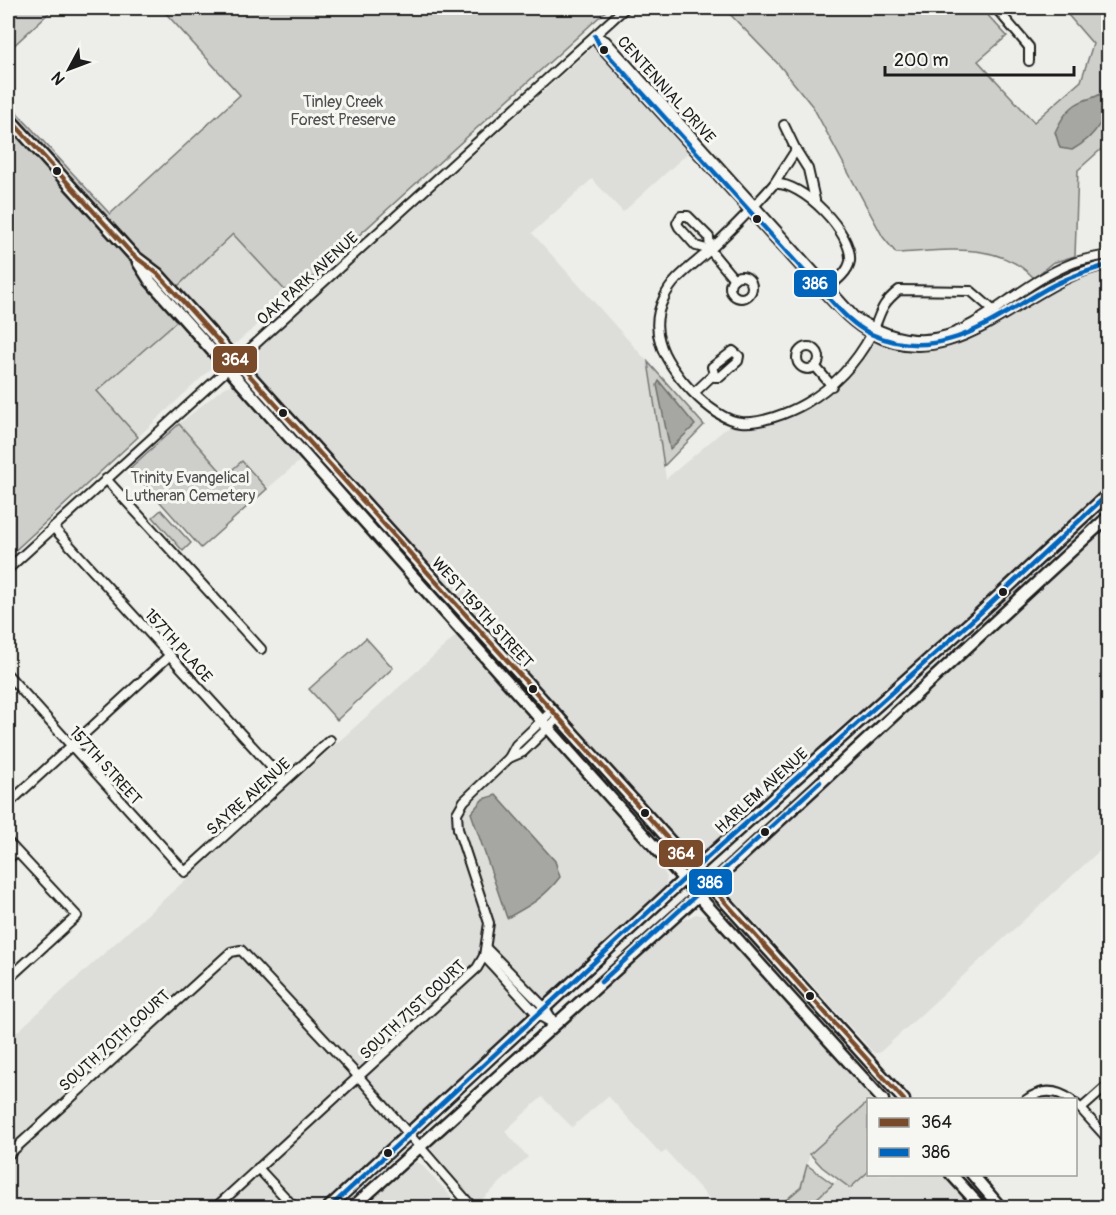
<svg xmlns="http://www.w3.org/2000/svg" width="1116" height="1215" viewBox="0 0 1116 1215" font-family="Pangolin,sans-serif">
<rect width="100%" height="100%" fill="#edede9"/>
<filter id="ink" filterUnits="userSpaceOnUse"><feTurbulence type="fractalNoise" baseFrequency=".0167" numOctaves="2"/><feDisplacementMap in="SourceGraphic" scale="12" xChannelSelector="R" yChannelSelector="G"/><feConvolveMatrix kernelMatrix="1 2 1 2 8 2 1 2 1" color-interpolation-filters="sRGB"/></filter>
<g filter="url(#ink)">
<!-- built -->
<g fill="#ddddda">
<path d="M 594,46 L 689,152 L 623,212 L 592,179 L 532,233 L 648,362 L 666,479 L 730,425 L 750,427 L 772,423 L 803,411 L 830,394 L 851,373 L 874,342 L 890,347 L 944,348 L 970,340 L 1081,275 L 1108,271 L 1108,489 L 900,677 L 831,735 L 809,760 L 710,849 L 701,852 L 682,843 L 660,821 L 250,371 L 248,366 L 253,354 Z"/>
<path d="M 233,234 L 291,297 L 236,343 L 231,344 L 225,341 L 175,289 Z"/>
<path d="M 178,320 L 213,359 L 214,366 L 138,437 L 97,391 Z"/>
<path d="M 230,385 L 239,388 L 302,459 L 267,489 L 242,461 L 225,476 L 179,424 L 222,389 Z"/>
<path d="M 1108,523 L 1108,843 L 879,1053 L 874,1053 L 732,897 L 727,890 L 728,876 Z"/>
<path d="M 458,634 L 506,692 L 658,862 L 667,877 L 665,891 L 322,1207 L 8,1208 L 8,1040 Z"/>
<path d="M 696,914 L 705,916 L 716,925 L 873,1098 L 810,1154 L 801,1187 L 778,1207 L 717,1207 L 666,1151 L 661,1154 L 608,1096 L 572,1127 L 542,1097 L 505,1131 L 528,1157 L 476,1205 L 430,1148 L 675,924 Z"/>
<path d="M 414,1161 L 421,1164 L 461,1207 L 361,1207 Z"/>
<path d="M 868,1172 L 868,1174 L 946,1175 L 977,1208 L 807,1208 L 839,1178 L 851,1188 Z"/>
</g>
<!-- green -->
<g fill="#cececb" stroke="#757574" stroke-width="1.5">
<path d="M 8,8 L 54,8 L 8,51 Z"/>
<path d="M 161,8 L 609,8 L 291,297 L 233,234 L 161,302 L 178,320 L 97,391 L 138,437 L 8,557 L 8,103 L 110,214 L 240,95 Z"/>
<path d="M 724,8 L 981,8 L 1007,36 L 978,61 L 1034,122 L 1081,81 L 1093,44 L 1062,8 L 1108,8 L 1108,143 L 1078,170 L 1075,256 L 1052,263 L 1034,278 C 998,240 944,251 896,253 L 883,237 L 813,107 L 780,66 Z"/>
<path d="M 648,362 L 704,425 L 664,466 Z"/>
<path d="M 179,424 L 225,476 L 242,461 L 267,489 L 201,548 L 130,468 Z"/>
<path d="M 161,510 L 191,543 L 183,551 L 153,517 Z"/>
<path d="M 366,638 L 393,668 L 337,720 L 309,689 Z"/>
<path d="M 868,1102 L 868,1172 L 850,1188 L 822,1167 L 810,1154 Z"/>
<path d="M 807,1165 L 833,1184 L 807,1207 L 778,1207 L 801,1187 Z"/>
</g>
<!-- water -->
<g fill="#a6a6a3" stroke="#6f6f6d" stroke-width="1.5">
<path d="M 1108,88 C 1109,116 1097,136 1072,150 L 1060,148 L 1055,132 C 1060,122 1065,112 1075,105 C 1086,97 1099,99 1108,88 Z"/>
<path d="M 659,381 L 695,425 L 670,449 L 657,385 Z"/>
<path d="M 496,795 L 555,861 L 560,877 C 544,898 529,906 507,918 L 471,813 L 483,799 Z"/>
</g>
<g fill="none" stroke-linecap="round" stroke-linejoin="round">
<!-- minor casing -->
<g stroke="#1c1c1c" stroke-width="12">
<g id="minor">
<path d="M 996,8 L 1029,47 L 1029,61"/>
<path d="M 595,36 L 600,46 L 823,292 C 837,307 852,324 871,334 C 958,381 1028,277 1108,265"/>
<path d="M 595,36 L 606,41 L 854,316 C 951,380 991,295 1073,263 C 1084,259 1097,257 1108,255"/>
<path d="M 784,125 L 796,150"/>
<path d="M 774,184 L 796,150 L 808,169 L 815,200"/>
<path d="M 681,216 L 688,216 L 709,237 L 710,250 L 696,246 L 679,227 L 677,223 Z"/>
<path d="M 710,250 L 734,279"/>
<circle cx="741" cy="287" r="11"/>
<path d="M 823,292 C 832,284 848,274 850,261 C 853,233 802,181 774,184 C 754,207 733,228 711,249 C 695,264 672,278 664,298 C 657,312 655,327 660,342 C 667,370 712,420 741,422 C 760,424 789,413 806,403 C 833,387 856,363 871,335 C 882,313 878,307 899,290 L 971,291 L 994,311"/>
<circle cx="808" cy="358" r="11"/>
<path d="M 733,351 L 739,356 L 738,361 L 720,377 L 715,377 L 712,367 Z"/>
<path d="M 815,366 L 832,386"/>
<path d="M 695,392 L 713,375"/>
<path d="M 106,479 L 261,649"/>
<path d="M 53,527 L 284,781"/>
<path d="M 8,569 L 625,8"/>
<path d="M 8,675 L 185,872 L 330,740"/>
<path d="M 509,758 L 523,752 L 559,717"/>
<path d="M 8,804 L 170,655"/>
<path d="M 8,842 L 77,916 L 8,979"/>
<path d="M 8,859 L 16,852"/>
<path d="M 486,948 L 545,1008 L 555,1024"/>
<path d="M 484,956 L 538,1015 L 554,1024"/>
<path d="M 1026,1100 C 1041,1089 1056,1089 1071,1100"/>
<path d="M 1076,1104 L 1081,1109 L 1108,1085"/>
<path d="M 1081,1109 L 1108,1139"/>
<path d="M 8,1155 L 231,952 L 241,950 L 359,1077 L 473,1208"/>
<path d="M 258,1168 L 295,1208"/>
<path d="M 215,1208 L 477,968 L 484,956 L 489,923 L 458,829 L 457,813 L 464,801 L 509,758 L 516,745 L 553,710"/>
</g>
</g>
<!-- major casing -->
<g stroke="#1c1c1c" stroke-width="15">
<g id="major">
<path d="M 8,117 L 133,255 L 158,274 L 904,1100"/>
<path d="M 138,262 L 150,281 C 394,554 636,829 883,1100"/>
<path d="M 951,1174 L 982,1208"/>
<path d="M 972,1174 L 1001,1208"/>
<path d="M 328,1208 L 697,867 L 977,616 L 1108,494"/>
<path d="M 352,1208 L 711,884 L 1108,517"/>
</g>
</g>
<!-- minor -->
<use href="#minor" stroke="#f6f6f2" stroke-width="8"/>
<!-- major -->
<use href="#major" stroke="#f6f6f2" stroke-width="10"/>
<!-- bus-1 casing -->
<g stroke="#f6f6f2" stroke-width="9">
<path id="bus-1" d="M 8,117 L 133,255 L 158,274 L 904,1100"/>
</g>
<!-- bus-2 casing -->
<g stroke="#f6f6f2" stroke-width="9">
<g id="bus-2">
<path d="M 595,36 L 600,46 L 823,292 C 837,307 852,325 871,334 C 940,365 991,320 1048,288 C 1068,277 1087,271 1108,265"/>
<path d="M 601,982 L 820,782"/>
<path d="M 329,1208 L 697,867 L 977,616 L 1108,494"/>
</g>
</g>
<!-- bus-1 -->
<use href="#bus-1" stroke="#7a4b2a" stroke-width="4.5"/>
<!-- bus-2 -->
<use href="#bus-2" stroke="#0065bd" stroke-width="4.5"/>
</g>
</g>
<!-- markers -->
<g fill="#1c1c1c" stroke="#f6f6f2" stroke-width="2">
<circle cx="604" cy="50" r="5"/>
<circle cx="57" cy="171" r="5"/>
<circle cx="757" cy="219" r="5"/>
<circle cx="283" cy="413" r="5"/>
<circle cx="1003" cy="592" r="5"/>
<circle cx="533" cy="689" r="5"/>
<circle cx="645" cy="813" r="5"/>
<circle cx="765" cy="832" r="5"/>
<circle cx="810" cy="996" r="5"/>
<circle cx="388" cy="1153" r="5"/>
</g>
<g text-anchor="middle" stroke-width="6" stroke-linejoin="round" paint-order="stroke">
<!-- street labels -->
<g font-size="16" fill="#1c1c1c" stroke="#f6f6f2">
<text transform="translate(667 89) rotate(48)" y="6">CENTENNIAL DRIVE</text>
<text transform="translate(307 278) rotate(-42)" y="6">OAK PARK AVENUE</text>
<text transform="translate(483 612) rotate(48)" y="6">WEST 159TH STREET</text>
<text transform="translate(179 645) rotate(48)" y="6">157TH PLACE</text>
<text transform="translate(106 765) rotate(48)" y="6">157TH STREET</text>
<text transform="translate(761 790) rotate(-42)" y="6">HARLEM AVENUE</text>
<text transform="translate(248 796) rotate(-42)" y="6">SAYRE AVENUE</text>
<text transform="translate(412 1009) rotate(-43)" y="6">SOUTH 71ST COURT</text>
<text transform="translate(114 1040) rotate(-42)" y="6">SOUTH 70TH COURT</text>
</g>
<!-- park labels -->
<g font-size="16" fill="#515151" stroke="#f6f6f2">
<text x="343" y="107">Tinley Creek<tspan x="343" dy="18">Forest Preserve</tspan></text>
<text x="190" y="483">Trinity Evangelical<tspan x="190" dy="18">Lutheran Cemetery</tspan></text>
</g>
</g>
<g stroke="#f6f6f2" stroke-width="2">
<rect x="793" y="269" width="45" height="29" rx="6" fill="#0065bd"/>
<rect x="212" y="345" width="46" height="29" rx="6" fill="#7a4b2a"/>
<rect x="658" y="839" width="46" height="29" rx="6" fill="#7a4b2a"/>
<rect x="688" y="868" width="45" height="28" rx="6" fill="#0065bd"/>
</g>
<g font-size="16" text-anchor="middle" font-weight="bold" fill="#fff">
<text x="815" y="289">386</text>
<text x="235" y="365">364</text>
<text x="681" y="859">364</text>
<text x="710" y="888">386</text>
</g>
<!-- margin -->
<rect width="1116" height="1215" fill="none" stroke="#f6f6f2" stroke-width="30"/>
<rect x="15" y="15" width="1086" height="1185" fill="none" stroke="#1c1c1c" stroke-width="2" filter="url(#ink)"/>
<!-- legend -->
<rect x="867" y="1098" width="210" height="78" fill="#f6f6f2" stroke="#9f9f9c" stroke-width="1.5"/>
<rect x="879" y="1118" width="30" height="9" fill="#7a4b2a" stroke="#9f9f9c" stroke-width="1.5"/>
<text x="921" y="1128" font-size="18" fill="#1c1c1c">364</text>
<rect x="879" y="1148" width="30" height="9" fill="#0065bd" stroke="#9f9f9c" stroke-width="1.5"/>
<text x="921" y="1158" font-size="18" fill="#1c1c1c">386</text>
<!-- north arrow -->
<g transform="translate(69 69) rotate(229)" stroke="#f6f6f2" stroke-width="4.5" paint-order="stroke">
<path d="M0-4.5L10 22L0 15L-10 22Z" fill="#1c1c1c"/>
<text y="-9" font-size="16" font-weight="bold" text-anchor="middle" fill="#1c1c1c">N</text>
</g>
<!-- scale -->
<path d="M885 66v9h189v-9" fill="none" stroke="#1c1c1c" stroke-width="3"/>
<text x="894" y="66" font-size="18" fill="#1c1c1c" stroke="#f6f6f2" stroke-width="4.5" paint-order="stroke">200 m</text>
</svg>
